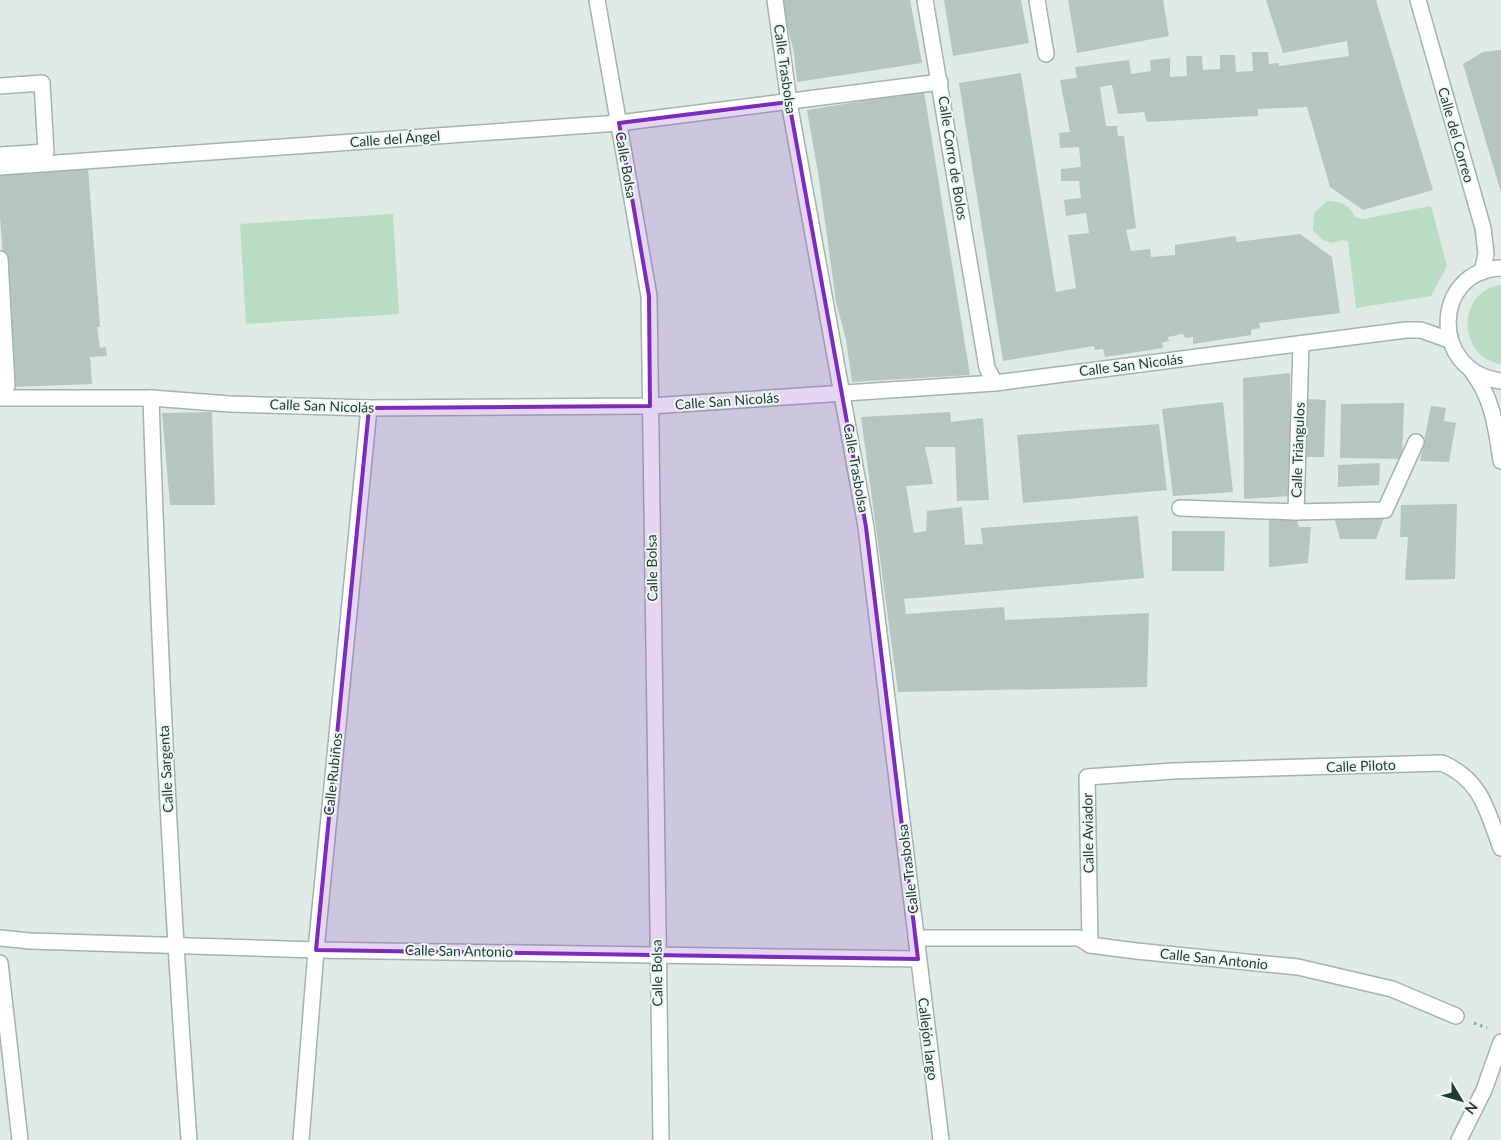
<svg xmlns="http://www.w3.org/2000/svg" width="1501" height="1140" viewBox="0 0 1501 1140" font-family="Lato,sans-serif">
<rect width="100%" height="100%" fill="#e0ebe6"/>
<!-- green -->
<g fill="#b8ddc2">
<path d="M 1327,201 C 1341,202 1349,204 1355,217 L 1363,219 L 1431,206 L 1447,266 L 1431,296 L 1356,308 L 1348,241 L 1342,240 L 1333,243 L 1323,240 L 1313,230 L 1314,213 Z"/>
<path d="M 393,214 L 399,314 L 246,324 L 240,224 Z"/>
<path d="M 1501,285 L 1501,364 C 1465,359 1455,309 1486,290 C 1490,287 1496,286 1501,285 Z"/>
</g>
<!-- building -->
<g fill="#b5c6bf">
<path d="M 781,0 L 910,0 L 922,63 L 797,82 L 794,53 Z"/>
<path d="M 944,0 L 1021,0 L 1029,43 L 953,56 Z"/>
<path d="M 1068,0 L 1163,0 L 1169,36 L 1077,53 Z"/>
<path d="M 1266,0 L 1376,0 L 1433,190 L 1363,210 L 1330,187 L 1307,107 L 1258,109 L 1258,116 L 1147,122 L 1144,112 L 1118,114 L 1112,85 L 1100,87 L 1106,126 L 1117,126 L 1118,136 L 1124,136 L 1136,228 L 1126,230 L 1131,251 L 1150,249 L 1151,257 L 1175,255 L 1175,245 L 1235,236 L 1237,242 L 1300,234 L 1332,257 L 1340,313 L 1259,323 L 1260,328 L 1251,330 L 1251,335 L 1193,344 L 1193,337 L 1185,338 L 1183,334 L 1168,337 L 1169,341 L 1162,343 L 1163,348 L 1105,357 L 1103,349 L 1095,350 L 1094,346 L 1003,361 L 959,83 L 1021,73 L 1056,292 L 1076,288 L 1068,235 L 1089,233 L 1086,213 L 1066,216 L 1064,200 L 1081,198 L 1079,181 L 1061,181 L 1061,169 L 1081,167 L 1079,147 L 1060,148 L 1059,133 L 1070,132 L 1060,80 L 1077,78 L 1075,67 L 1129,60 L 1131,74 L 1151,71 L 1150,60 L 1170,58 L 1170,77 L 1187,76 L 1186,56 L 1202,56 L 1203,70 L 1220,69 L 1220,55 L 1235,55 L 1236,72 L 1253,71 L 1252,52 L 1268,52 L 1269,64 L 1279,63 L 1279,66 L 1349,56 L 1347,41 L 1283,53 Z"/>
<path d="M 1501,50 L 1501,189 L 1500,189 L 1463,64 L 1483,52 Z"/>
<path d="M 924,91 L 970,375 L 852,382 L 846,340 L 836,302 L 819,179 L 807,110 Z"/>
<path d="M 88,167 L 100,327 L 97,327 L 100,348 L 106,347 L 107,356 L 90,357 L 92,384 L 13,387 L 0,217 L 0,173 Z"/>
<path d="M 1290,373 L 1290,496 L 1244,499 L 1243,378 Z"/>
<path d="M 1307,399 L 1326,400 L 1324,457 L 1305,457 Z"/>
<path d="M 1223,402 L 1233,492 L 1173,496 L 1162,409 Z"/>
<path d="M 1404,403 L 1402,459 L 1340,458 L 1341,404 Z"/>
<path d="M 1431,406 L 1446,408 L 1444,421 L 1456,423 L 1449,462 L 1420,461 Z"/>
<path d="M 212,412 L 215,505 L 170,505 L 162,413 Z"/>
<path d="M 950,412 L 951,422 L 983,418 L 989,500 L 957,501 L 955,447 L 925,447 L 933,484 L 906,486 L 914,533 L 926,531 L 927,511 L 962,507 L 965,545 L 983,544 L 981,528 L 1138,516 L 1144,578 L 904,599 L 906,614 L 1004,607 L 1005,620 L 1149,613 L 1147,687 L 898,692 L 861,417 Z"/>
<path d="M 1159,424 L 1167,490 L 1023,503 L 1017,435 Z"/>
<path d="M 1380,463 L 1379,485 L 1338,487 L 1338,465 Z"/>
<path d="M 1457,504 L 1455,579 L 1405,580 L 1408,537 L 1400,537 L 1401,505 Z"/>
<path d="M 1334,517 L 1384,518 L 1376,539 L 1340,539 Z"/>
<path d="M 1269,520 L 1297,520 L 1299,527 L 1311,527 L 1308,563 L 1269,567 Z"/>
<path d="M 1172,531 L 1225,531 L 1224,571 L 1172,571 Z"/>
</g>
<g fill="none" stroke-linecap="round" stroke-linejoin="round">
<!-- minor casing -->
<g stroke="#a3b3ad" stroke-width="18">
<g id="minor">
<path d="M 597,0 L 649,296 L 661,1140"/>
<path d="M 775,0 L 789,102 L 866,527 L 941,1140"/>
<path d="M 925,0 L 987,368 L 995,383"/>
<path d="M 1037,0 L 1046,54"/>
<path d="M 1418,0 L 1483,228 L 1486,254 L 1482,272"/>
<path d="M 0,86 L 42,83 L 46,152 L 0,155"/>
<path d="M 0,167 L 619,123 L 940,82"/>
<path d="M 0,259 L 7,386 L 0,386"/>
<path d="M 1501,268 C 1432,270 1429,372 1501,381"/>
<path d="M 1301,344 L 1296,512 L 1385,510 L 1416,442"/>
<path d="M 1473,373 C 1493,399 1496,428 1501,461"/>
<path d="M 0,398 L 151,398 L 230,404 L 369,408 L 650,406 L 995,383 L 1406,330 L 1421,330 L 1449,340"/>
<path d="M 151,398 C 159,646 171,893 189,1140"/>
<path d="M 1180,508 L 1296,512"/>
<path d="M 0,938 L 30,941 L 316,950 L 918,959"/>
<path d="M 916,938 L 1079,938 L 1090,945 L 1136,951 L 1298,967 L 1392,989 L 1456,1016"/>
<path d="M 1090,945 L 1087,777 L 1173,771 L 1442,763 C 1482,780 1487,811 1501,848"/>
<path d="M 0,963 L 20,1140"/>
<path d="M 301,1140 L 316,950 L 369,408"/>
<path d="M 1459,1140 L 1484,1090 L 1501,1042"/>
</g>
</g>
<!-- path -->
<path stroke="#7fb0a1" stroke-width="3" stroke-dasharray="2.5 4" stroke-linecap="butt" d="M 1474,1023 L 1487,1028"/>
<!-- minor -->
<use href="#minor" stroke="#fff" stroke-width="15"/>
</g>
<!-- marked area -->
<path fill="#7b2cbf" fill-opacity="0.2" stroke="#7b2cbf" stroke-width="4" stroke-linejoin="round" d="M 789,102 L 866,527 L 918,959 L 316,950 L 369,408 L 650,406 L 649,296 L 619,123 Z"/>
<g text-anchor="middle" stroke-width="4" stroke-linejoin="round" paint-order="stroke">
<!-- street labels -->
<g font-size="14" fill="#203c35" stroke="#f0f8f4">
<text transform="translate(785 69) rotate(82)" y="5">Calle Trasbolsa</text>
<text transform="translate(1456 135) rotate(74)" y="5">Calle del Correo</text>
<text transform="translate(395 139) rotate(-4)" y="5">Calle del Ángel</text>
<text transform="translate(953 158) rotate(81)" y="5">Calle Corro de Bolos</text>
<text transform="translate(626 165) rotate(80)" y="5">Calle Bolsa</text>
<text transform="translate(1131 365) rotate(-7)" y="5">Calle San Nicolás</text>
<text transform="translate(727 401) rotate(-4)" y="5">Calle San Nicolás</text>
<text transform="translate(322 406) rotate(2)" y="5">Calle San Nicolás</text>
<text transform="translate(1298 450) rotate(-88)" y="5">Calle Triángulos</text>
<text transform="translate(856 468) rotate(80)" y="5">Calle Trasbolsa</text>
<text transform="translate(652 568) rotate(-91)" y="5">Calle Bolsa</text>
<text transform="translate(1361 766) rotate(-2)" y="5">Calle Piloto</text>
<text transform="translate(166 769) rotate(-93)" y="5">Calle Sargenta</text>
<text transform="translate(333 774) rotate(-84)" y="5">Calle Rubiños</text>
<text transform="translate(1088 833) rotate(-91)" y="5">Calle Aviador</text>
<text transform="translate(908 869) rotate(-97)" y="5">Calle Trasbolsa</text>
<text transform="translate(459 951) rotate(1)" y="5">Calle San Antonio</text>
<text transform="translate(1214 959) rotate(6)" y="5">Calle San Antonio</text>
<text transform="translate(657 973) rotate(-91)" y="5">Calle Bolsa</text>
<text transform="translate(928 1039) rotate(83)" y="5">Callejón largo</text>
</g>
</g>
<!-- north arrow -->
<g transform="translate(1461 1100) rotate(128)" stroke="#f0f8f4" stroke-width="4" paint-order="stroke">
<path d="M0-4L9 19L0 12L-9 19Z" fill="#203c35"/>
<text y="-8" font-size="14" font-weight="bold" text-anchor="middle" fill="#203c35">N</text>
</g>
</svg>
